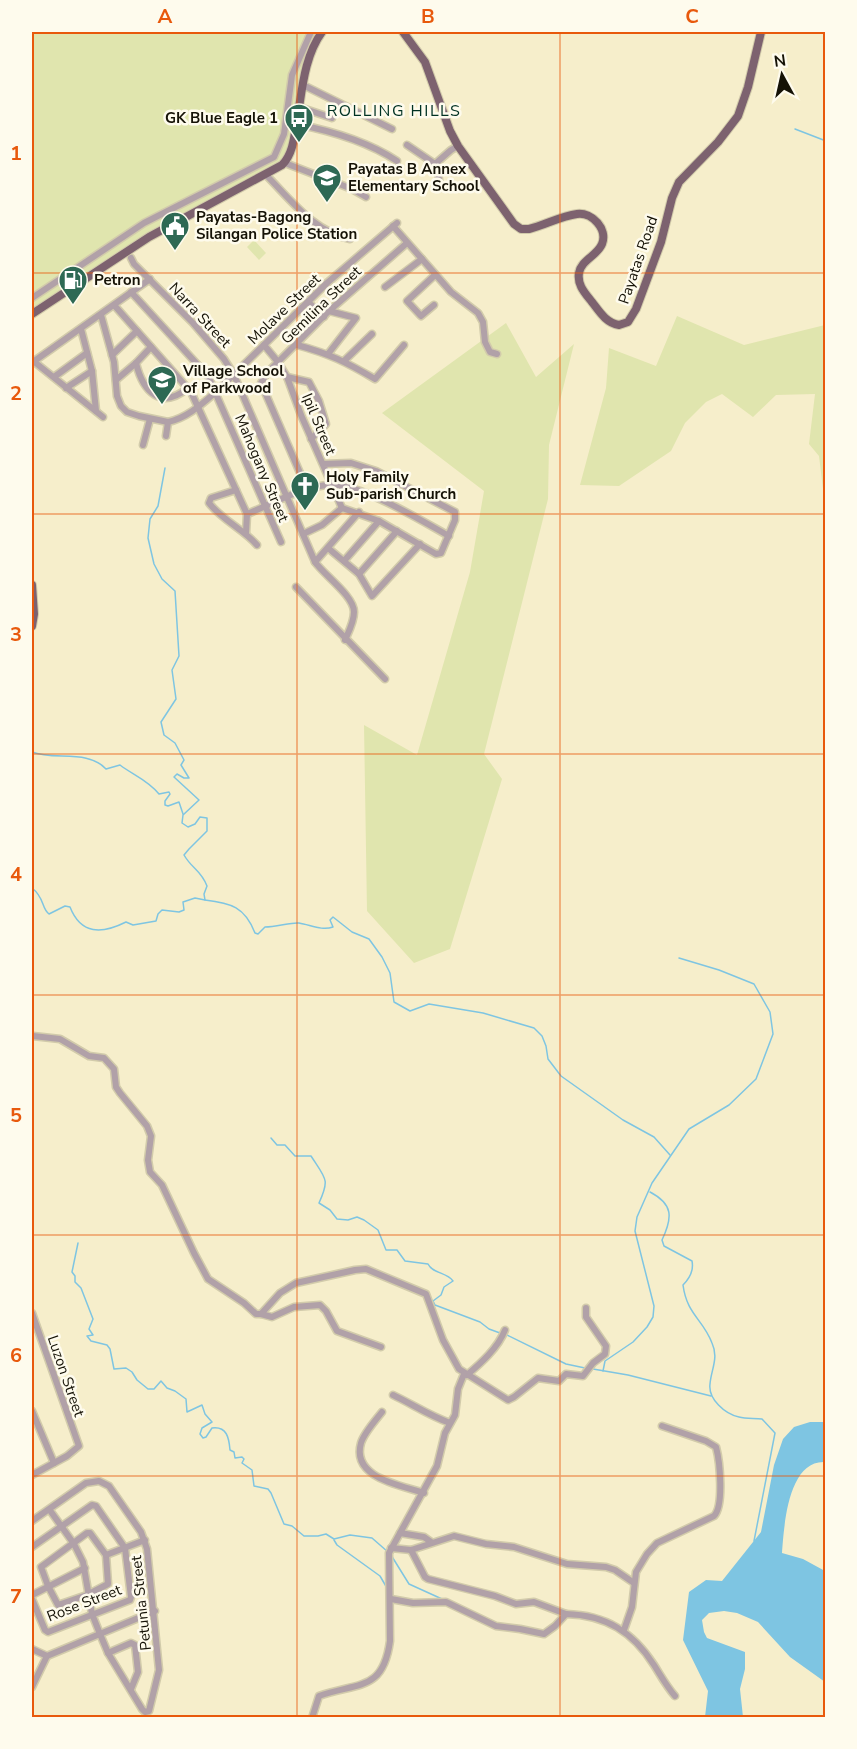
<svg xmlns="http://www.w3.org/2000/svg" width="857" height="1749" viewBox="0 0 857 1749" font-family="'Nunito Sans',sans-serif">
<rect width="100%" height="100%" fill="#f6eecb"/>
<!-- green -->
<g fill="#e0e5ae">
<path d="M 32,32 L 320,32 L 310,55 L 286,161 L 68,283 L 56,297 L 32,314 Z"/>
<path d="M 254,240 L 266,253 L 259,260 L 247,247 Z"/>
<path d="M 677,316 L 744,345 L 825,325 L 825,489 L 823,489 L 819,456 L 809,444 L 815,394 L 776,395 L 753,417 L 722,394 L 706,402 L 685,423 L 671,451 L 619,486 L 580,485 L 606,388 L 609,348 L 656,366 Z"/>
<path d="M 506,323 L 536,377 L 574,344 L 549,445 L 548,499 L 484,754 L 502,779 L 450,949 L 414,963 L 367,911 L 364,725 L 417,755 L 470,572 L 484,491 L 382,413 Z"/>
</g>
<!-- water -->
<path fill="#7ec5e2" d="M 810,1422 L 825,1422 L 825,1462 C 788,1460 784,1526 782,1553 L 803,1559 L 825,1571 L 825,1682 L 790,1657 L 758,1622 L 737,1613 L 724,1611 L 709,1613 L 702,1620 L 704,1632 L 707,1638 L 745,1652 L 745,1669 L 740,1689 L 743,1717 L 705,1717 L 708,1691 L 683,1640 L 689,1592 L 706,1580 L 722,1581 L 761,1532 L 774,1465 L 783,1439 L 794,1427 Z"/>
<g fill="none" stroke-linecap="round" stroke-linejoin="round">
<!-- stream -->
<g stroke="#7ec5e2" stroke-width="1.5">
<path d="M 795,129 L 826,141"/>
<path d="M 165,468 L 158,506 L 150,519 L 148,538 L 154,564 L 162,579 L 175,591 L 179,656 L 172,670 L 176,699 L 161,722 L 164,735 L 175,743 L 184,760 L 181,765 L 189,778 L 184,778 L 177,774 L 174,777 L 199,800 L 183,815 L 182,823 L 188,827 L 195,824 L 200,817 L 207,818 L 207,831 L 189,849 L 184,855 C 192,869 201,870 207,886 L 204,894 L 205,900 C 231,903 245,907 255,933 L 258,934 L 265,927 C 276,927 292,922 299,923 C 311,925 322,931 333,927 L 330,920 L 333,917 L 352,932 L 369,939 L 382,957 L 390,973 L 394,1002 L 410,1011 L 429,1004 L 483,1013 L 534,1028 L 542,1036 L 546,1046 L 548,1059 L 561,1076 L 623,1120 L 654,1137 L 670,1155"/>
<path d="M 32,752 C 54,761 88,749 106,769 L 120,765 C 133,775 148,780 159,794 L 169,792 L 170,794 L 165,801 L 165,805 L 168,806 L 179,802 L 183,814"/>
<path d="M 32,888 C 45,898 41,908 49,914 L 65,906 L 70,907 C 81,935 102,934 126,922 L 133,925 L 156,921 L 158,914 L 162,910 L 179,912 L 184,910 L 183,902 L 195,898 L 205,900"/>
<path d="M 271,1138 L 277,1145 L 285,1145 L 295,1156 L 311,1156 C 326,1179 330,1179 319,1203 L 330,1210 L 337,1219 L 348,1220 L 357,1217 L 364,1220 L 378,1230 L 386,1250 L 397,1250 L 405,1261 L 428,1264 C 433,1274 447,1272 453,1281 L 444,1287 L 441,1295 L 433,1301 L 435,1305 L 480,1322 L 489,1329 L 500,1333"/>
<path d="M 650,1192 C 673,1204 673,1217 662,1240 L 664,1246 L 692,1261 C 694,1271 690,1278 683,1285 C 687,1315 703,1319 712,1343 C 719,1358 711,1370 710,1384 C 708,1399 725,1414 739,1417 C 746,1419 755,1418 762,1419 L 775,1433 L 754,1541"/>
<path d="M 78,1243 L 72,1272 L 75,1276 L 75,1282 L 81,1288 L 93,1319 L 89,1329 L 93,1335 L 87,1336 L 91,1341 L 107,1345 L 110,1349 L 114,1369 L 126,1368 L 132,1372 L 137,1380 L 148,1389 L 154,1389 L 161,1381 L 167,1388 L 175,1391 L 186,1399 L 187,1412 L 202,1405 L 205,1414 L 212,1422 L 202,1428 L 200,1434 L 203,1438 L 206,1437 L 212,1428 C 227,1426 229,1438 230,1450 L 234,1452 L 235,1458 L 242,1457 L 244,1459 L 242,1463 L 252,1470 L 254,1486 L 268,1489 L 271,1493 L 284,1524 L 292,1526 L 304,1536 L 318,1536 L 326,1534 L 334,1539 L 350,1535 L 372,1538 L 388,1552"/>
<path d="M 507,1335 L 566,1364 L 585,1368"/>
<path d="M 593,1369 L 628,1375 L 711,1396"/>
<path d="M 603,1371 L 605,1361 L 633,1342 L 647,1327 L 653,1317 L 654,1306 L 635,1231 L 637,1217 L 652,1183 L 689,1129 L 729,1105 L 756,1079 L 773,1034 L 770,1012 L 754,984 L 719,970 L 679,958"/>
<path d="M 334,1540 L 337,1545 L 380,1576 L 387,1588"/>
<path d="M 391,1555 L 409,1584 L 442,1599"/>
</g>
<!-- minor casing -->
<g stroke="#d2cbab" stroke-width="9">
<g id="minor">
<path d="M 303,85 L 392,129"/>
<path d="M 299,107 L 332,118"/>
<path d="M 296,124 C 332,131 367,141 397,161"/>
<path d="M 407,145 L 435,164 L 451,150 L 458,146"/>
<path d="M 285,163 L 352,189 L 366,197"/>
<path d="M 437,164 L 440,188"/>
<path d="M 266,175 C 291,200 314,232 350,239"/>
<path d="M 393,226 L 451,292 L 478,313 L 483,322 L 485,342 L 490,352 L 497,354"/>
<path d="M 131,258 L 134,264 L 193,323 L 224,359 L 234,375 L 315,562 C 324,575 354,596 354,612 C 354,622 349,631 345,640"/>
<path d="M 385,287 L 422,259"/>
<path d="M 131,292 L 208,376 L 281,542"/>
<path d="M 32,298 L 144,223 L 274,157 L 284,134 L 292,75 L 311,32"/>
<path d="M 308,302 L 324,317"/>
<path d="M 114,305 L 191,392 L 247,514 L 246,533"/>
<path d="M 434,305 L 421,316 L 407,301 L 435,275"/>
<path d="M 101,315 L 114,362 L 117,396 L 121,406 L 127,412 L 139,416 L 168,422"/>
<path d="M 81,329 L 92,371 L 96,411"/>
<path d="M 264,345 L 278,362 L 287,377 L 301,415 L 342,508 L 379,521 L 436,554 L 441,553 L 455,520 L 455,512 L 376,471 L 351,463 L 323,464"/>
<path d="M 297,345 C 330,354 346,362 375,379 L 404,345"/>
<path d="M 328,354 L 356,318 L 329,311"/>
<path d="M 112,355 L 137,331"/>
<path d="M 32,360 L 103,417"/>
<path d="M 344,361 L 372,334"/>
<path d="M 33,362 L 150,279"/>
<path d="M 136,363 C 143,392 161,410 188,388"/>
<path d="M 54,377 L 87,353"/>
<path d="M 287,377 L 309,382 L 319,401 L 326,424 L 311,439"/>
<path d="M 116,380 L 136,363 L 151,347"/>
<path d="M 66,388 L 92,371"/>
<path d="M 166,436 L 168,422 C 187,418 202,404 216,392 L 327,283 L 397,223"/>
<path d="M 143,445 L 150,419"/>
<path d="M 307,489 L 261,383 L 267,373 L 329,311 L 407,243"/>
<path d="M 236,490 L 211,498 L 209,503 C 222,520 243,529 257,545"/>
<path d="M 247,514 C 273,504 302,486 330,485 C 360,483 422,521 449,536"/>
<path d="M 303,534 L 322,525 L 342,508"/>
<path d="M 328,548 L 359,574 L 372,596 L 420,544"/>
<path d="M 344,561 L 379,521"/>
<path d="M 315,562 L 359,512"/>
<path d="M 359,574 L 397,531"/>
<path d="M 296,587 L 385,679"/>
<path d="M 33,1036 L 60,1039 L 89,1056 L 104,1058 L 114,1069 L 116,1087 L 120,1093 L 147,1126 L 151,1136 L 148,1160 L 150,1172 L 162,1185 L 194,1253 L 208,1279 L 244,1303 L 256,1314 L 261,1314 L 280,1293 L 296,1283 L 355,1270 L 366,1269 L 426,1294 L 443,1340 L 459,1369 L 508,1400 L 514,1397 L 538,1378 L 559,1381 L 566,1374 L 583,1376 L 593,1363 L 605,1354 L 606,1346 L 586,1317 L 586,1308"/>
<path d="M 32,1313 L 79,1446 L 67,1456 L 32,1475"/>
<path d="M 261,1314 L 272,1317 L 294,1307 L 320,1305 L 326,1311 L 337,1331 L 381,1347"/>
<path d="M 467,1375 C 481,1363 498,1348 505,1330"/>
<path d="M 393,1395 C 412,1404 430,1416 450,1423"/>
<path d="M 32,1411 L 54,1463"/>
<path d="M 382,1412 C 375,1421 364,1433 361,1443 C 351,1478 401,1485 424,1493"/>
<path d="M 32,1521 L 86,1483 L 99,1481 L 109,1486 L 141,1532 L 147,1549 L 159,1670 L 149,1711 L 145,1712 L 142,1709 L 108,1653 L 100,1634 L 92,1614 L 83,1562 L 74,1544 L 49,1509"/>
<path d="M 87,1533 L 90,1533 L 106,1555 L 108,1584 L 87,1595 L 58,1605 L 48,1586 L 41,1567 Z"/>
<path d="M 400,1533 L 424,1537 L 431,1542"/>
<path d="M 32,1547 L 92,1505 L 96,1506 L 125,1548 L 131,1597 L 130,1600 L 48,1632 L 45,1630 L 32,1599"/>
<path d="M 391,1548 L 411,1550 L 454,1536 L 486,1544 L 514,1547 L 567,1564 L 606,1567 L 615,1570 L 634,1583"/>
<path d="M 411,1550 L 425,1577 L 428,1579 L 495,1596 L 516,1604 L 534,1602 L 566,1614"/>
<path d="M 106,1555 L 145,1540"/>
<path d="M 32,1595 L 85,1568"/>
<path d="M 391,1599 L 413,1603 L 446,1602 L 496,1626 L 520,1629 L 544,1634 L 555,1626 L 566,1614 C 606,1615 633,1632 654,1665 C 661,1676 667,1687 675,1696"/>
<path d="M 624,1630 L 632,1607 L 636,1572 L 647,1554 L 657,1543 L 714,1516 C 724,1506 720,1462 716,1447 L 706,1441 L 662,1426"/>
<path d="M 32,1649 L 47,1656 L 155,1611"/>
<path d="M 108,1653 L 131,1643 L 135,1645 L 138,1672 L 131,1689"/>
<path d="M 32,1687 L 47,1656"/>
<path d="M 312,1718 L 319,1696 C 358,1682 383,1692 390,1641 L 389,1553 L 437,1466 L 445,1433 L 455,1415 L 458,1389 L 464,1374"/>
</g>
</g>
<!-- major casing -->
<g stroke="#d2cbab" stroke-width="10">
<g id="major">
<path d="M 403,32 L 425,62 L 450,131 L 458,146 L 514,224 L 521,229 L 529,229 C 545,225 561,216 577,214 C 592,212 608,229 602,244 C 597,256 581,260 579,273 C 577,285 585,293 592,302 C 599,311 606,323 619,325 L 628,322 L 636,309 L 661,242 L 672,198 L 679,182 L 718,142 L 738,116 L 748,87 L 761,32"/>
<path d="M 32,314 L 149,237 L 282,165 C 292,155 294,140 296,126 C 302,94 303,58 322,32"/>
<path d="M 32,585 L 34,614 L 32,626"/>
</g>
</g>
<!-- minor -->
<use href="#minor" stroke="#b1a1a8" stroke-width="6"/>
<!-- major -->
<use href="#major" stroke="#7d626f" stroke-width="8"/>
</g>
<!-- grid -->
<path fill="none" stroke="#e8590c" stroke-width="1.5" stroke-opacity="0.55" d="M 297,32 L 297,1718M 560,32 L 560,1718M 32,273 L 826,273M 32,514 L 826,514M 32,754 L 826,754M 32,995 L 826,995M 32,1235 L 826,1235M 32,1476 L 826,1476"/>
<!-- icons -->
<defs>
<g id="bus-pin" transform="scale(1.5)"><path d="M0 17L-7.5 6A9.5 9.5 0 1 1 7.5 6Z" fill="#2e6954" stroke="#fefbed"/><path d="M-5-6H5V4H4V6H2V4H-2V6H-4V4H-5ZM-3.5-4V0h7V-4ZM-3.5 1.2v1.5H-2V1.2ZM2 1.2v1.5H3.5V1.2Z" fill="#fff"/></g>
<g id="school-pin" transform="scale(1.5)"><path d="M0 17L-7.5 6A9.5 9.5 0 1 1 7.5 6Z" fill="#2e6954" stroke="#fefbed"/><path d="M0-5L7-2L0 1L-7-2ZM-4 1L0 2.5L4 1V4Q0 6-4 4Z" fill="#fff"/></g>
<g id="civic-pin" transform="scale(1.5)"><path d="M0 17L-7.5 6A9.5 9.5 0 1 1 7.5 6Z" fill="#2e6954" stroke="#fefbed"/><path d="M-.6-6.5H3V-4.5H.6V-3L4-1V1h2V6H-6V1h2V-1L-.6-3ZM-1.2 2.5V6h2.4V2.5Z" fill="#fff"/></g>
<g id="fuel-pin" transform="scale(1.5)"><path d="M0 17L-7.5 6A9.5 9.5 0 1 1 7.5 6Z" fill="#2e6954" stroke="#fefbed"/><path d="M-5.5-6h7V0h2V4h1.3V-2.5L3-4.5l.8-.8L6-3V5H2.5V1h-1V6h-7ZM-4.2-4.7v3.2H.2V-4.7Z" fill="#fff"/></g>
<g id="church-pin" transform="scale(1.5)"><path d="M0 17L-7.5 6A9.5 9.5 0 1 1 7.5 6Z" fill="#2e6954" stroke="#fefbed"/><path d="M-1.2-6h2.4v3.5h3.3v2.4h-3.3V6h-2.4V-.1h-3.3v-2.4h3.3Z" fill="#fff"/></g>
</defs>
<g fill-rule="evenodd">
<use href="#bus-pin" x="299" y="118"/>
<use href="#school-pin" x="327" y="178"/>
<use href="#civic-pin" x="175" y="226"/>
<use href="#fuel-pin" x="73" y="280"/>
<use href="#school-pin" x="162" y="380"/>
<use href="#church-pin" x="305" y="486"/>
</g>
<g text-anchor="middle" stroke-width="5" stroke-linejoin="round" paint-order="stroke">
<!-- poi labels -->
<g font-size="15" font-weight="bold" fill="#151206" stroke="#fefbed" text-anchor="start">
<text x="278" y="123" text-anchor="end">GK Blue Eagle 1</text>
<text x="348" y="174">Payatas B Annex<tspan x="348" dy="17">Elementary School</tspan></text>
<text x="196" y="222">Payatas-Bagong<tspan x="196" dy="17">Silangan Police Station</tspan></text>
<text x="94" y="285">Petron</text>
<text x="183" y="376">Village School<tspan x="183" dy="17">of Parkwood</tspan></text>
<text x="326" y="482">Holy Family<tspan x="326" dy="17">Sub-parish Church</tspan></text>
</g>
<!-- street labels -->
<g font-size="15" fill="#151206" stroke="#fefbed">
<text transform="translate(638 260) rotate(-71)" y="5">Payatas Road</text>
<text transform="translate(321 305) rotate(-44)" y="5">Gemilina Street</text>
<text transform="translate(284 309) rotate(-44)" y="5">Molave Street</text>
<text transform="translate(200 315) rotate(47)" y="5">Narra Street</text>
<text transform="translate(319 424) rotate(67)" y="5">Ipil Street</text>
<text transform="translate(262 468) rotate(67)" y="5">Mahogany Street</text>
<text transform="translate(66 1376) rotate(71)" y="5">Luzon Street</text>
<text transform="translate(84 1603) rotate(-21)" y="5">Rose Street</text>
<text transform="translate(141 1603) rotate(-96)" y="5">Petunia Street</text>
</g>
<!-- neighbourhood labels -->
<g font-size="16" letter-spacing="1.5" fill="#003223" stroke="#fefbed">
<text x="394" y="116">ROLLING HILLS</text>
</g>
</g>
<!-- border -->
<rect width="857" height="1749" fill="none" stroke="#fefbed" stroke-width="66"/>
<!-- north arrow -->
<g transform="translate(782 75) rotate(352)" stroke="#fefbed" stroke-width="4.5" paint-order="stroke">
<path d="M0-4.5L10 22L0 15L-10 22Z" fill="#151206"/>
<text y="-9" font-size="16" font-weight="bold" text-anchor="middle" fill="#151206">N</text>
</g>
<rect x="33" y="33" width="791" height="1683" fill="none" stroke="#e8590c" stroke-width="2"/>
<g font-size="20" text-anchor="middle" font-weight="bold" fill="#e8590c">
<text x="165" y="23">A</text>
<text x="428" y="23">B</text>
<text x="692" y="23">C</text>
<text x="16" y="160">1</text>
<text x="16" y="400">2</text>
<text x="16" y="641">3</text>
<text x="16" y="881">4</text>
<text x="16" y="1122">5</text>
<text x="16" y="1362">6</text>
<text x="16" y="1603">7</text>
</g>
</svg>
